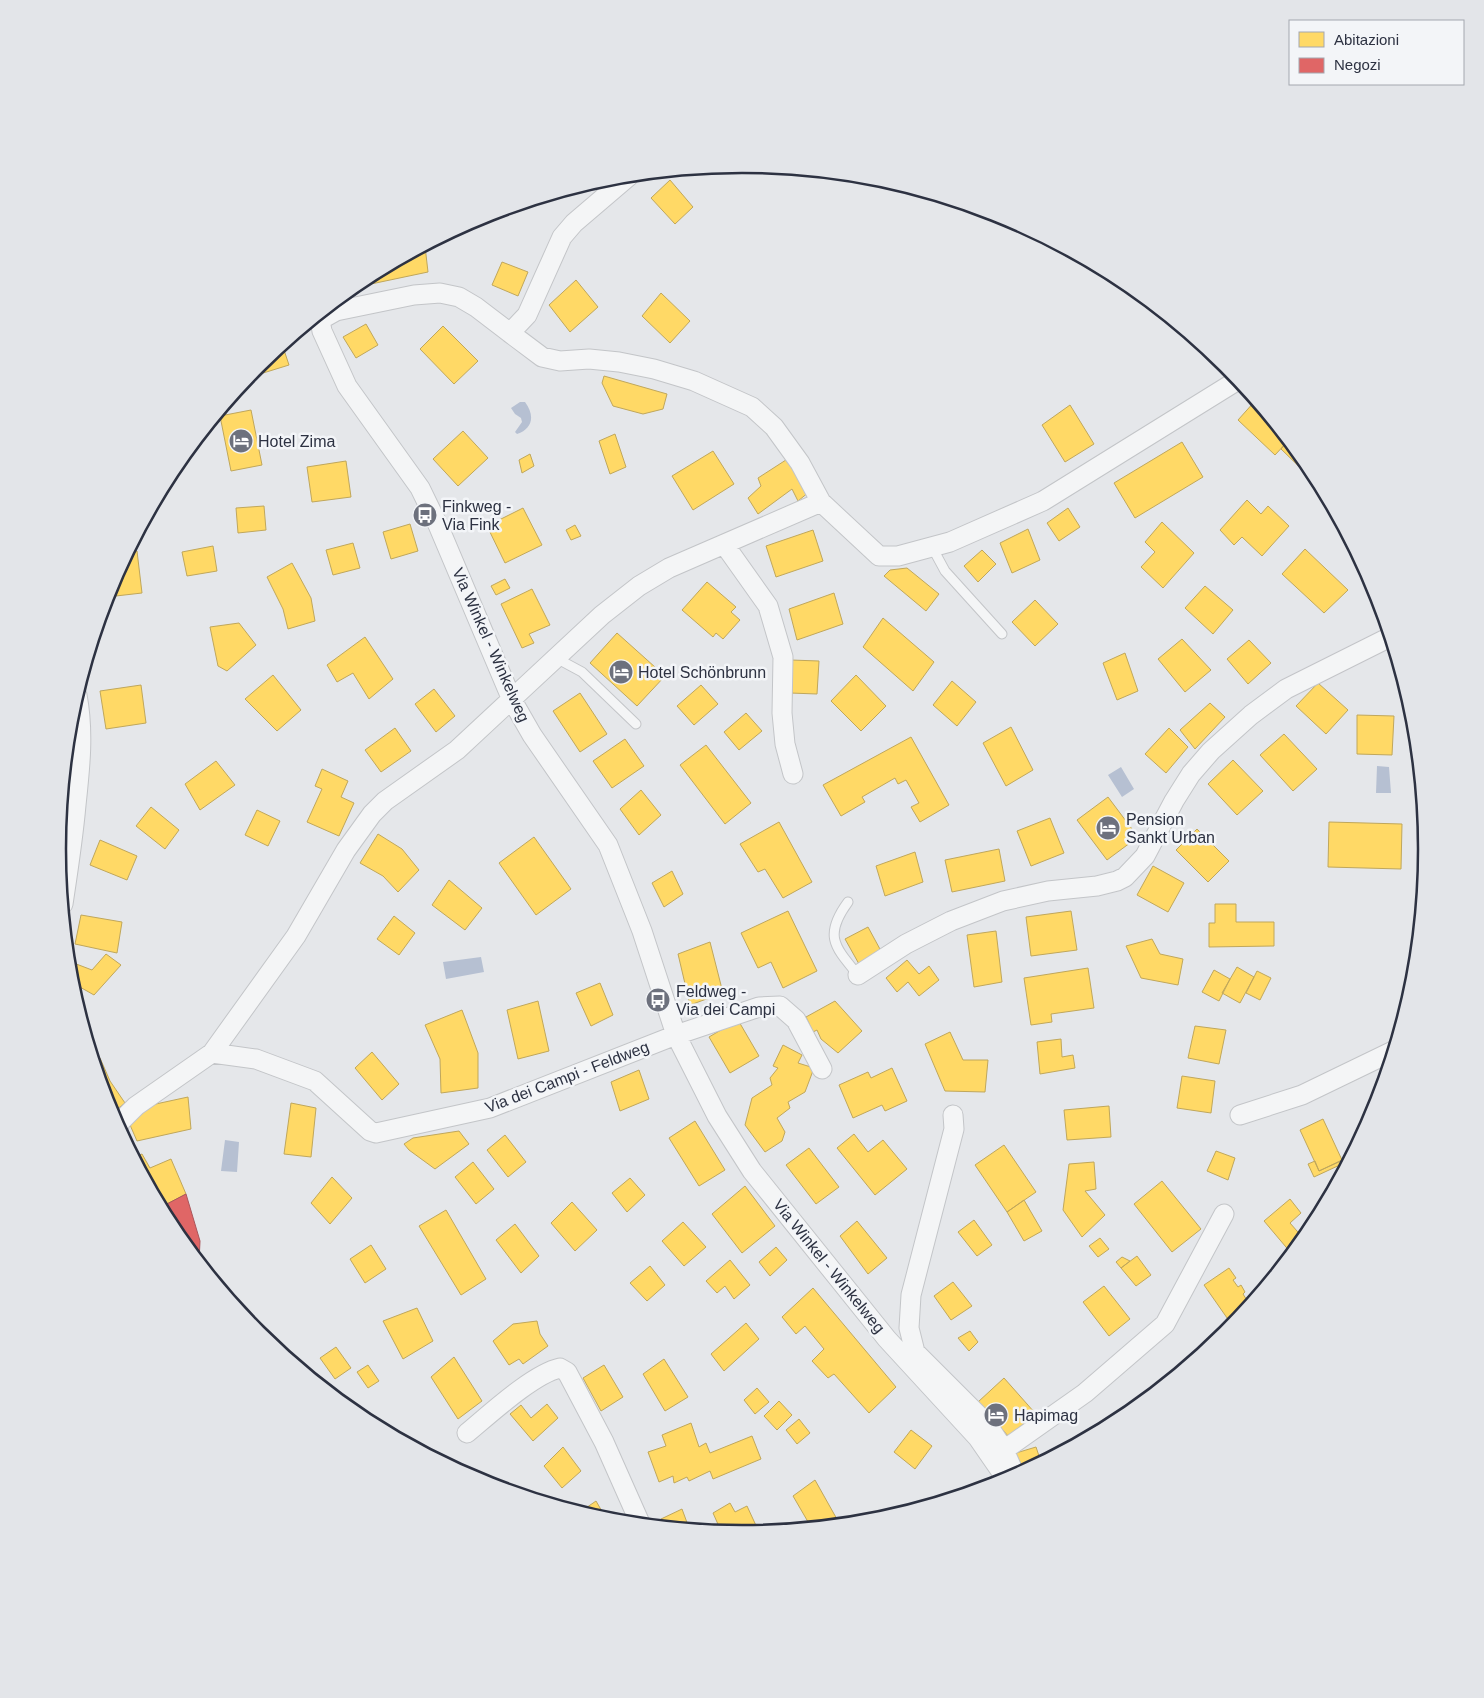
<svg xmlns="http://www.w3.org/2000/svg" width="1484" height="1698" font-family="Helvetica,sans-serif">
<style>
.water{fill:#b6c0d2}
.homes{fill:#ffd966;stroke:#c0a75b}
.shops{fill:#e06666;stroke:#aa565b}
.lines{fill:none;stroke-linecap:round;stroke-linejoin:round}
.service-casing{stroke:#c3c5c8;stroke-width:11}
.minor-casing{stroke:#c3c5c8;stroke-width:21}
.service{stroke:#f4f5f6;stroke-width:9}
.minor{stroke:#f4f5f6;stroke-width:19}
.labels{text-anchor:middle;dominant-baseline:central;stroke-width:5;stroke-linejoin:round;paint-order:stroke}
.poi-label{font-size:16px;fill:#2d3242;stroke:#f3f5f8;text-anchor:start}
.street-label{font-size:16px;fill:#2d3242;stroke:#f3f5f8}
.rim{fill:none;stroke:#2d3242;stroke-width:2.5}
</style>
<rect width="100%" height="100%" fill="#e5e7ea"/>
<path class="water" d="M520,402h5c10,13 8,27 -8,32l-2,-2 7,-10 -1,-4 -6,-4 -4,-6z
M1377,766l12,1 2,26h-15z
M1121,767l13,22 -12,8 -14,-22z
M481,957l3,15 -38,7 -3,-17z
M225,1140l14,2 -2,30 -16,-1z"/>
<path class="homes" d="M670,180l23,27 -18,17 -24,-26z
M425,246l3,26 -76,16 10,-8z
M502,262l26,10 -10,24 -26,-11z
M576,280l22,27 -28,25 -21,-27z
M661,293l29,28 -20,22 -28,-27z
M366,324l12,21 -22,13 -13,-21z
M443,326l35,35 -24,23 -34,-35z
M283,347l6,18 -42,13 11,-13 20,-16z
M604,376l63,18 -4,15 -20,5 -30,-8 -11,-23z
M1255,401l33,40 -13,14 -37,-35z
M1070,405l24,39 -29,18 -23,-37z
M251,410l11,55 -31,6 -11,-55z
M463,431l25,27 -30,28 -25,-27z
M615,434l11,33 -16,7 -11,-33z
M1288,441l23,28 6,11 -2,2 -34,-33z
M1182,442l21,35 -68,41 -21,-35z
M713,451l21,33 -41,26 -21,-34z
M530,454l4,12 -12,7 -3,-13z
M789,458l20,34 -11,9 -6,-12 -34,25 -10,-16 13,-12 -3,-8z
M346,461l5,36 -39,5 -5,-35z
M1247,500l14,14 7,-8 21,20 -27,30 -20,-19 -8,8 -14,-15z
M264,506l2,24 -28,3 -2,-25z
M523,508l19,37 -37,18 -18,-37z
M1068,508l12,19 -21,14 -12,-18z
M1162,522l32,31 -31,35 -22,-21 14,-15 -10,-10z
M410,524l8,27 -27,8 -8,-27z
M575,525l6,11 -10,4 -5,-10z
M1028,529l12,31 -28,13 -12,-30z
M813,530l10,31 -47,16 -10,-31z
M353,543l7,25 -27,7 -7,-25z
M213,546l4,25 -30,5 -5,-24z
M1305,549l43,41 -24,23 -42,-39z
M982,550l14,14 -18,18 -14,-16z
M137,551l5,42 -35,4 3,-10 19,-35z
M292,563l19,35 4,23 -27,8 -5,-20 -16,-32z
M907,568l32,26 -13,17 -42,-35 6,-6z
M505,579l5,9 -14,7 -5,-9z
M707,582l29,25 -5,5 9,8 -17,19 -7,-6 -3,4 -31,-27z
M1205,586l28,24 -20,24 -28,-26z
M532,589l18,36 -21,9 5,9 -12,5 -21,-44z
M834,593l9,31 -46,16 -8,-31z
M1035,600l23,24 -23,22 -23,-24z
M883,618l51,44 -21,29 -50,-44z
M239,623l17,22 -29,26 -9,-5 -8,-39z
M617,633l48,43 -28,30 -47,-43z
M365,637l28,42 -24,20 -16,-26 -16,9 -10,-17z
M1182,639l29,31 -26,22 -27,-33z
M1249,640l22,23 -23,21 -21,-25z
M1125,653l13,38 -21,9 -14,-37z
M791,660l28,1 -2,33 -27,-1z
M273,675l28,35 -24,21 -32,-32z
M856,675l30,31 -25,25 -30,-30z
M952,681l24,21 -19,24 -24,-21z
M1318,683l30,27 -22,24 -30,-28z
M141,685l5,38 -40,6 -6,-38z
M701,685l17,19 -24,21 -17,-19z
M434,689l21,27 -19,16 -21,-28z
M580,693l27,41 -27,18 -27,-41z
M1210,703l15,14 -30,32 -15,-19z
M746,713l16,18 -23,19 -15,-18z
M1357,715l37,1 -2,39 -35,-1z
M1011,727l22,43 -27,16 -23,-43z
M395,728l16,23 -30,21 -16,-22z
M1169,728l19,19 -22,26 -21,-19z
M1284,734l33,35 -24,22 -33,-36z
M911,737l38,68 -29,17 -9,-15 8,-4 -13,-23 -8,4 -3,-6 -33,19 3,5 -24,14 -18,-31z
M625,739l19,27 -32,22 -19,-27z
M706,745l45,58 -26,21 -45,-59z
M1233,760l30,31 -26,24 -29,-31z
M216,761l19,24 -35,25 -15,-26z
M322,769l26,12 -7,16 13,6 -15,33 -32,-14 15,-33 -7,-3z
M641,790l20,25 -22,20 -19,-26z
M1108,797l30,40 -31,23 -30,-40z
M151,807l28,23 -14,19 -29,-23z
M257,810l23,11 -12,25 -23,-11z
M1050,818l14,35 -33,13 -14,-35z
M779,822l33,60 -29,16 -18,-29 -7,3 -18,-28z
M1329,822l73,2 -1,45 -73,-2z
M1197,829l32,32 -21,21 -32,-32z
M378,834l24,15 17,21 -21,22 -15,-16 -23,-13z
M534,837l37,52 -35,26 -37,-52z
M100,840l37,16 -10,24 -37,-15z
M999,849l6,32 -53,11 -7,-32z
M915,852l8,30 -38,14 -9,-30z
M1153,866l31,17 -16,29 -31,-17z
M672,871l11,23 -19,13 -12,-24z
M449,880l33,28 -17,22 -33,-25z
M1215,904h21v18h38v24l-65,1v-24h6z
M788,911l29,60 -34,17 -12,-26 -13,6 -17,-35z
M1071,911l6,39 -46,6 -5,-39z
M81,915l41,7 -5,31 -42,-9z
M394,916l21,17 -16,22 -22,-16z
M868,927l13,24 -22,13 -14,-25z
M996,931l6,51 -28,5 -7,-52z
M1152,939l8,15 23,5 -5,26 -37,-7 -15,-32z
M710,942l13,51 -33,12 -12,-51z
M106,954l15,11 -27,30 -23,-13 -2,-13 2,-7 21,8z
M907,960l12,14 10,-8 10,14 -20,16 -11,-14 -11,10 -11,-14z
M1237,967l17,10 -14,26 -18,-10z
M1088,968l6,40 -43,6 1,8 -21,3 -7,-47z
M1214,970l16,9 -11,22 -17,-9z
M1257,971l14,7 -11,22 -14,-7z
M600,983l13,32 -22,11 -15,-33z
M538,1001l11,50 -31,8 -11,-49z
M835,1001l27,30 -24,22 -17,-14 -4,-9 -4,2 -7,-15z
M462,1010l16,43v35l-37,5 -1,-34 -15,-34z
M738,1020l21,36 -29,17 -21,-36z
M1195,1026l31,4 -7,34 -31,-6z
M950,1032l13,28h25l-3,32 -40,-1 -20,-47z
M1061,1039l1,18 11,-2 2,13 -35,6 -3,-32z
M783,1045l19,10 -4,8 16,5 -9,24 -17,10 2,6 -13,10 8,14 -3,9 -17,11 -20,-27 7,-27 20,-13 -2,-7 8,-10 -5,-2z
M372,1052l27,32 -17,16 -27,-32z
M100,1058l10,23 15,22 -14,11 -17,-53z
M892,1068l15,33 -22,10 -3,-6 -29,13 -14,-33 29,-13 3,6z
M639,1070l10,29 -29,12 -9,-29z
M1182,1076l33,5 -4,32 -34,-5z
M188,1097l3,32 -54,12 -10,-23 15,-11z
M291,1103l25,5 -5,49 -27,-3z
M1109,1106l2,31 -44,3 -3,-30z
M1323,1119l19,41 -23,11 -19,-41z
M695,1121l30,49 -26,16 -30,-48z
M459,1131l10,13 -34,25 -26,-19 -5,-6 9,-6z
M854,1134l14,18 15,-12 24,29 -32,26 -38,-47z
M505,1135l21,27 -18,15 -21,-27z
M1004,1145l32,47 -29,20 -32,-47z
M809,1148l30,39 -23,17 -30,-39z
M1216,1151l19,7 -7,22 -21,-9z
M142,1154l8,14 21,-9 15,35 -25,13 -27,-50z
M1315,1161l4,10 22,-10 1,3 -28,13 -6,-13z
M473,1162l21,27 -18,15 -21,-27z
M1094,1162l2,27 -11,2 20,24 -23,22 -19,-27 6,-46z
M332,1177l20,21 -22,26 -19,-21z
M630,1178l15,17 -18,17 -15,-19z
M1162,1181l39,48 -29,23 -38,-48z
M745,1186l30,40 -33,27 -30,-39z
M1290,1199l11,14 -11,10 14,16 -13,14 -27,-32z
M1024,1200l18,31 -18,10 -17,-29z
M572,1202l25,28 -22,21 -24,-28z
M446,1210l40,69 -25,16 -42,-69z
M974,1220l18,25 -15,11 -19,-24z
M857,1221l30,37 -19,16 -28,-38z
M683,1222l23,25 -22,19 -22,-25z
M515,1224l24,32 -18,17 -25,-33z
M1100,1238l9,11 -11,8 -9,-11z
M371,1245l15,24 -21,14 -15,-24z
M776,1247l11,13 -17,16 -11,-14z
M1137,1256l14,19 -15,11 -15,-18z
M1122,1257l8,4 -9,7 -5,-6z
M730,1260l20,25 -16,14 -9,-13 -8,7 -11,-12z
M650,1266l15,19 -18,16 -17,-18z
M1229,1268l7,10 -3,2 5,7 3,-2 4,7 -2,2 5,8 3,-2 1,1 -20,24 -28,-40z
M953,1282l19,24 -21,14 -17,-24z
M1104,1286l26,33 -21,17 -26,-34z
M813,1288l83,99 -27,26 -35,-39 -6,4 -16,-17 12,-12 -19,-23 -9,8 -14,-17z
M417,1308l16,33 -30,18 -20,-38z
M537,1321l3,13 8,12 -25,18 -4,-5 -10,6 -16,-24 20,-17z
M746,1323l13,16 -35,32 -13,-17z
M970,1331l8,11 -9,9 -11,-13z
M336,1347l15,21 -16,11 -15,-21z
M454,1357l28,44 -24,18 -27,-42z
M664,1359l24,38 -23,14 -22,-37z
M368,1365l11,16 -11,7 -11,-16z
M604,1365l19,32 -22,14 -18,-33z
M1004,1378l31,35 -26,24 -31,-35z
M757,1388l12,14 -14,12 -11,-14z
M1152,1394l-27,22 -4,-6z
M779,1401l13,14 -15,15 -13,-14z
M547,1404l11,14 -25,23 -23,-27 11,-9 10,13z
M799,1419l11,14 -13,11 -11,-14z
M691,1423l8,24 7,-4 4,10 42,-17 9,23 -48,20 -3,-8 -21,10 -2,-4 -13,6 -1,-7 -14,6 -11,-30 18,-6 -4,-11z
M911,1430l21,16 -17,23 -21,-17z
M563,1447l18,24 -19,17 -18,-22z
M1036,1447l5,15 -18,9 -7,-18z
M815,1480l23,41 -5,4 -22,2 -18,-31z
M596,1501l11,19 -27,-8z
M730,1503l5,9 12,-6 12,26 -21,1 -3,-7 -14,5 -8,-18z
M682,1509l7,19 -26,-2 -2,-7z"/>
<path class="shops" d="M186,1194l14,47 -1,21 -26,-33 -5,-8 -3,-16z"/>
<g class="lines">
<defs>
<path id="service" d="M932,547l13,24 57,63
M556,658l26,14 54,52
M1422,804v34l3,26
M848,902c-25,34 -13,45 10,73"/>
<path id="minor" d="M315,318l5,2 2,11 25,55 73,102 18,37 74,175 20,35 76,110 34,86 34,104 41,81 35,55 135,168 91,99 29,42
M320,320l16,-9 78,-16 26,-2 19,4 17,10 34,26 17,-18 35,-78 12,-14 55,-47
M510,333l32,24 18,4 29,-2 30,3 35,7 40,12 58,26 22,20 26,36 21,39 58,54h19l52,-14 93,-41 195,-121
M724,544l44,62 15,51 -1,56 3,31 8,30
M63,904c5,-33 10,-65 13,-99 4,-37 8,-73 1,-110
M858,975l48,-31 45,-23 52,-20 45,-10 49,-5 20,-5 8,-4 20,-21 29,-55 17,-27 20,-23 40,-36 35,-26 104,-52
M212,1053l44,6 59,22 55,50 6,2 114,-25 186,-73 83,-28 21,-1 16,14 26,49
M953,1115l1,14 -43,166 -2,33 6,24 72,72 17,26 11,25
M1240,1115l62,-20 91,-44
M118,1127l3,-6 15,-15 76,-53 84,-117 50,-86 26,-36 13,-13 72,-51 145,-135 37,-29 30,-18 152,-66
M467,1433c23,-19 66,-59 93,-65l7,4 37,70 36,81
M1004,1450l81,-57 80,-69 59,-110"/>
</defs>
<use href="#service" class="service-casing"/>
<use href="#minor" class="minor-casing"/>
<use href="#service" class="service"/>
<use href="#minor" class="minor"/>
</g>
<defs>
<symbol id="hotel-disc" viewBox="-11 -11 22 22"><circle r="9.5" fill="#6d717d" stroke="#f3f5f8"/><path d="M-6-4.5h1.5V1H6V5H4.5V3h-9V5H-6ZM-4 0a1.8 1.8 0 1 1 3.6 0ZM.5 0V-2.5h3Q6-2.5 6 0Z" fill="#fff"/></symbol>
<symbol id="bus-disc" viewBox="-11 -11 22 22"><circle r="9.5" fill="#6d717d" stroke="#f3f5f8"/><path d="M-5-6H5V4H4V6H2V4H-2V6H-4V4H-5ZM-3.5-4V0h7V-4ZM-3.5 1.2v1.5H-2V1.2ZM2 1.2v1.5H3.5V1.2Z" fill="#fff"/></symbol>
</defs>
<g fill-rule="evenodd">
<use href="#hotel-disc" x="227" y="427" width="28" height="28"/>
<use href="#bus-disc" x="411" y="501" width="28" height="28"/>
<use href="#hotel-disc" x="607" y="658" width="28" height="28"/>
<use href="#hotel-disc" x="1094" y="814" width="28" height="28"/>
<use href="#bus-disc" x="644" y="986" width="28" height="28"/>
<use href="#hotel-disc" x="982" y="1401" width="28" height="28"/>
</g>
<g class="labels">
<g class="poi-label">
<text x="258" y="441">Hotel Zima</text>
<text x="442" y="506">Finkweg -<tspan x="442" dy="18">Via Fink</tspan></text>
<text x="638" y="672">Hotel Schönbrunn</text>
<text x="1126" y="819">Pension<tspan x="1126" dy="18">Sankt Urban</tspan></text>
<text x="676" y="991">Feldweg -<tspan x="676" dy="18">Via dei Campi</tspan></text>
<text x="1014" y="1415">Hapimag</text>
</g>
<g class="street-label">
<text transform="translate(491 645) rotate(66)">Via Winkel - Winkelweg</text>
<text transform="translate(567 1077) rotate(-21)">Via dei Campi - Feldweg</text>
<text transform="translate(829 1266) rotate(51)">Via Winkel - Winkelweg</text>
</g>
</g>
<path d="M0 0H1484V1698H0ZM66 849a676 676 0 1 1 1352 0a676 676 0 1 1-1352 0Z" fill="#e3e5e9" fill-rule="evenodd"/>
<path class="rim" d="M66 849a676 676 0 1 1 1352 0a676 676 0 1 1-1352 0Z"/>
<rect x="1289" y="20" width="175" height="65" fill="#f3f5f8" stroke="#a4a7af"/>
<rect x="1299" y="32" width="25" height="15" fill="#ffd966" stroke="#a4a7af"/>
<text x="1334" y="45" font-size="15" fill="#2d3242">Abitazioni</text>
<rect x="1299" y="58" width="25" height="15" fill="#e06666" stroke="#a4a7af"/>
<text x="1334" y="70" font-size="15" fill="#2d3242">Negozi</text>
</svg>
